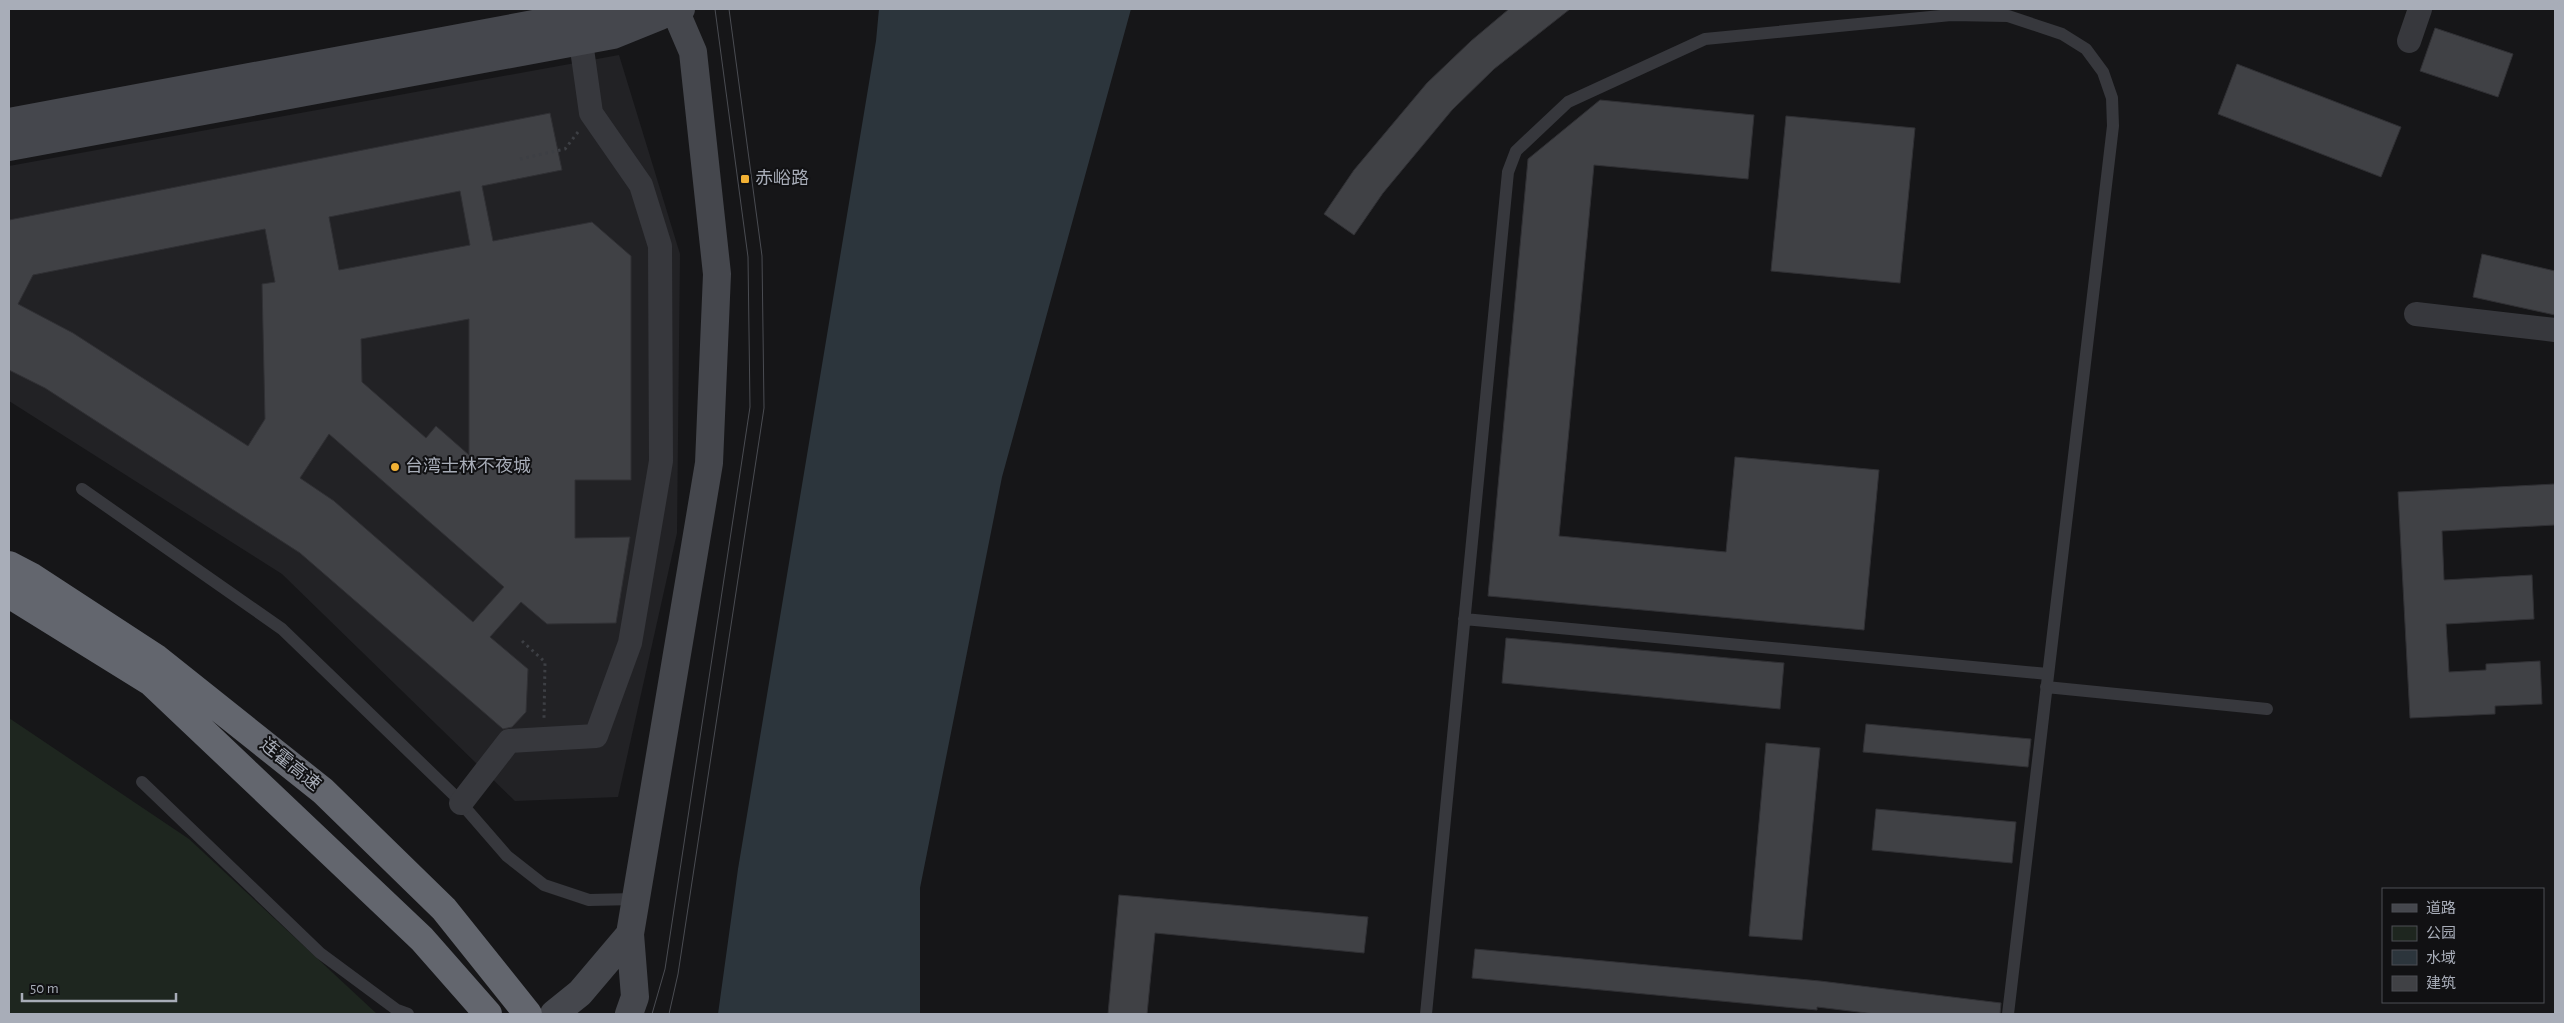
<svg xmlns="http://www.w3.org/2000/svg" width="2564" height="1023" font-family="'Alegreya Sans','Noto Sans SC',sans-serif">
<style>
.built{fill:#222225}
.green{fill:#1e261f}
.water{fill:#2c353c}
.building{fill:#404145;stroke:#303034;fill-rule:evenodd}
.lines{fill:none;stroke-linecap:round;stroke-linejoin:round}
.path{stroke:#3d3f44;stroke-width:3;stroke-dasharray:2.5 4;stroke-linecap:butt}
.lane{stroke:#37383d;stroke-width:12}
.street{stroke:#37383d;stroke-width:24}
.secondary{stroke:#45474d;stroke-width:28}
.highway{stroke:#63666e;stroke-width:28}
.tram{stroke:#4a4c52;stroke-width:1}
.poi-dot{fill:#f2b134;stroke:#111113;stroke-width:2}
.labels{text-anchor:middle;dominant-baseline:central;stroke-width:4;stroke-linejoin:round;paint-order:stroke}
.poi-label{font-size:18px;fill:#a8adb8;stroke:#111113;text-anchor:start}
.street-label{font-size:18px;fill:#a8adb8;stroke:#111113}
</style>
<rect width="100%" height="100%" fill="#161618"/>
<path class="built" d="M619,55l61,199 -3,279 -59,264 -103,4 -233,-227 -273,-173v-235z"/>
<path class="green" d="M9,718l180,121 188,175h-368z"/>
<path class="water" d="M879,9h252l-129,468 -82,411v126h-202l20,-145 138,-828z"/>
<path class="building" d="M1509,9h61l-76,60 -42,41 -69,83 -29,42 -30,-21 30,-44 73,-87 44,-42z
M2435,28l78,26 -15,43 -78,-26z
M2237,64l164,63 -20,50 -163,-63z
M1600,100l154,15 -6,64 -154,-14 -35,371 167,16 9,-95 144,13 -15,160 -376,-34 40,-437z
M550,113l12,57 -80,16 11,55 99,-19 39,34v224h-56v58l55,-1 -14,86 -69,1 -26,-22 -31,35 38,32 -2,43 -14,15 -9,2 -203,-176 -255,-165 -36,-18v-150zM460,191l10,54 -131,25 -10,-53zM265,229l10,53 -13,2 3,135 -17,27 -175,-113 -55,-29 15,-29zM469,319v136l-33,-29 -10,12 -64,-56 -1,-43zM329,434l175,153 -31,35 -139,-121 -34,-23z
M1786,116l129,12 -15,155 -129,-12z
M2482,254l73,17v44l-82,-18z
M2555,484v41l-113,6 2,49 88,-5 2,44 -88,5 3,48 37,-2v-6l54,-3 2,43 -47,2v8l-85,4 -12,-226z
M1506,638l278,25 -4,46 -278,-26z
M1866,724l165,15 -3,28 -165,-15z
M1766,743l54,5 -18,192 -53,-4z
M1876,809l140,13 -4,41 -140,-13z
M1119,895l249,22 -4,36 -209,-20 -8,81h-39z
M1475,949l345,32 181,22 -1,11h-125l-58,-7v3l-345,-32z"/>
<g class="lines">
<path class="path" d="M520,159l45,-10 13,-17
M522,641l23,21 -1,56"/>
<path class="lane" d="M82,489l200,140 172,166 53,61 37,29 45,15 47,-1
M1464,619l584,55
M2046,687l221,22
M142,782l178,171 77,57 11,4
M1426,1014l82,-842 8,-21 52,-49 137,-63 246,-24 57,1 54,18 24,15 17,23 9,26 1,28 -105,888"/>
<path class="street" d="M2409,41l11,-32
M2416,314l139,16
M461,803l48,-62 87,-5 34,-93 31,-182 -1,-215 -19,-61 -50,-72 -10,-71"/>
<path class="secondary" d="M9,122l594,-111 78,-2
M9,147l604,-112 47,-19
M554,1014l26,-21 50,-59
M629,1014l6,-17 -5,-63 79,-471 8,-189 -24,-222 -18,-42"/>
<path class="highway" d="M9,565l23,12 124,81 167,133 121,118 84,105
M9,594l142,88 271,257 66,75"/>
<path class="tram" d="M652,1014l13,-45 85,-562 -2,-150 -33,-248
M669,1014l9,-40 86,-566 -2,-152 -33,-247"/>
</g>
<g class="poi-dot">
<rect x="740" y="174" width="10" height="10" rx="2.5"/>
<circle cx="395" cy="467" r="5"/>
</g>
<g class="labels">
<g class="poi-label">
<text x="755" y="179">赤峪路</text>
<text x="405" y="467">台湾士林不夜城</text>
</g>
<g class="street-label">
<text transform="translate(290 765) rotate(39)">连霍高速</text>
</g>
</g>
<rect width="2564" height="1023" fill="none" stroke="#a8adb8" stroke-width="20"/>
<rect x="2382" y="888" width="162" height="115" fill="#111113" stroke="#4d4f55"/>
<rect x="2392" y="904" width="25" height="8" fill="#45474d" stroke="#4d4f55"/>
<text x="2426" y="913" font-size="15" fill="#a8adb8">道路</text>
<rect x="2392" y="926" width="25" height="15" fill="#1e261f" stroke="#4d4f55"/>
<text x="2426" y="938" font-size="15" fill="#a8adb8">公园</text>
<rect x="2392" y="950" width="25" height="15" fill="#2c353c" stroke="#4d4f55"/>
<text x="2426" y="963" font-size="15" fill="#a8adb8">水域</text>
<rect x="2392" y="976" width="25" height="15" fill="#404145" stroke="#4d4f55"/>
<text x="2426" y="988" font-size="15" fill="#a8adb8">建筑</text>
<path d="M22 993v8h154v-8" fill="none" stroke="#a8adb8" stroke-width="2.5"/>
<text x="30" y="993" font-size="15" fill="#a8adb8" stroke="#111113" stroke-width="4" paint-order="stroke">50 m</text>
</svg>
